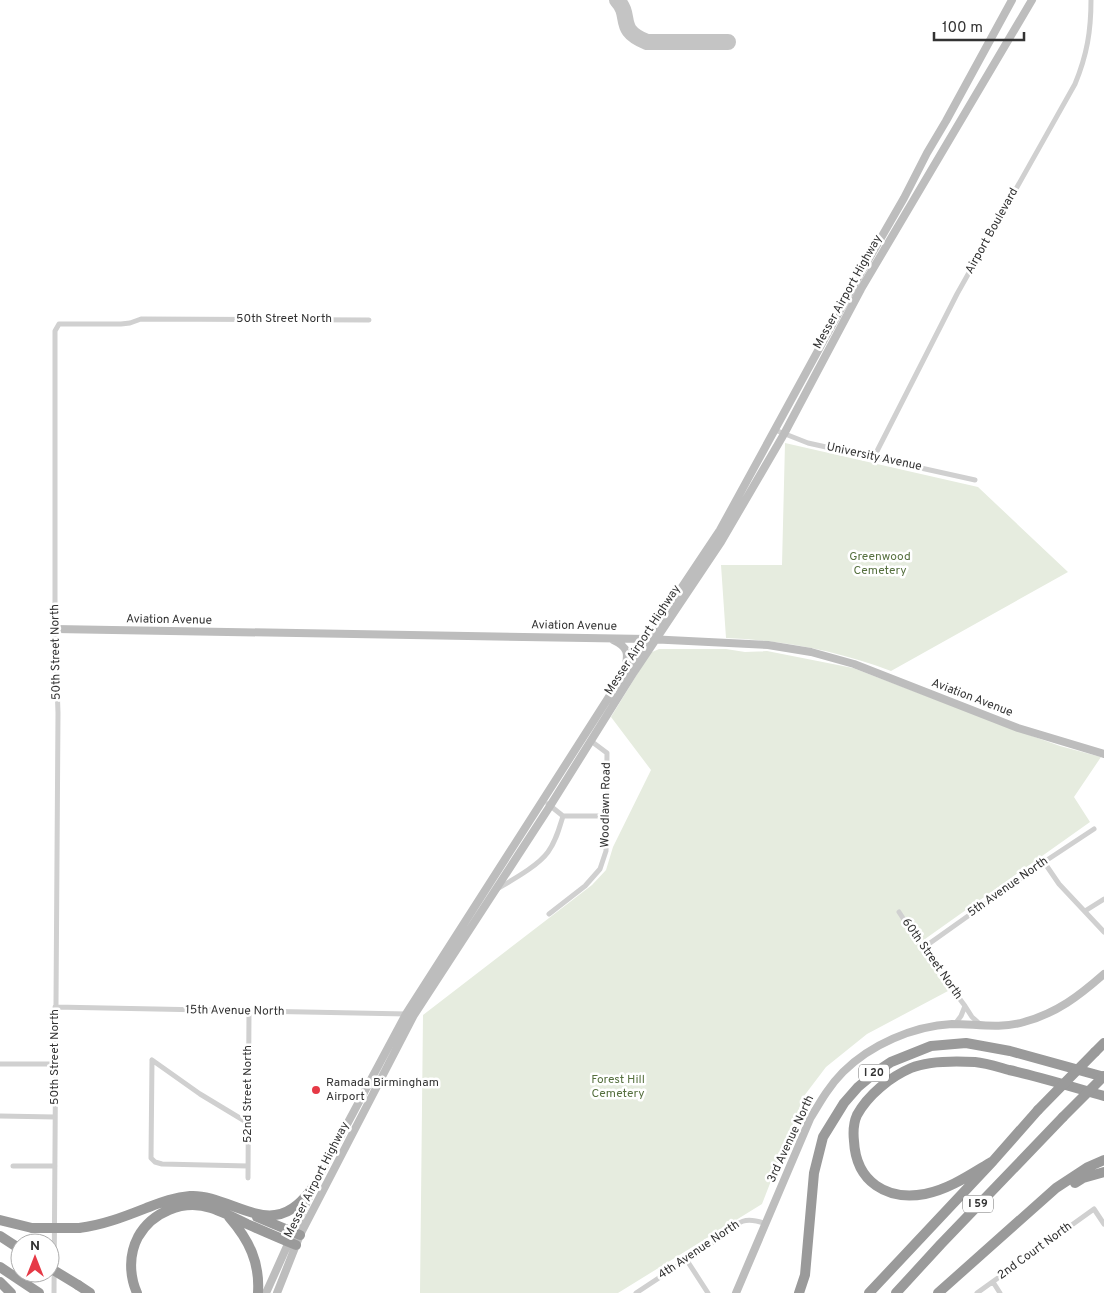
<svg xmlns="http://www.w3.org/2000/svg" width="1104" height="1293" font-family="Overpass,sans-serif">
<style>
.green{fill:#e6ecdf}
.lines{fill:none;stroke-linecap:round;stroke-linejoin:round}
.taxiway{stroke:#c4c4c4;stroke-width:16}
.street{stroke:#d0d0d0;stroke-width:5}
.secondary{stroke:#bdbdbd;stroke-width:8}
.highway{stroke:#9a9a9a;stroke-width:10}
.highway-bridge{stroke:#9a9a9a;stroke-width:10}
.poi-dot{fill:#e63946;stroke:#fff;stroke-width:2}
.labels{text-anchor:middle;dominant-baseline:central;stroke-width:5;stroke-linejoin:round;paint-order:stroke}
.shield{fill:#fff;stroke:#707070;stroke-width:1}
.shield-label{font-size:11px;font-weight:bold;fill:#333}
.street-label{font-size:12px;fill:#333;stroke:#fff}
.park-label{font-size:12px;fill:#56703f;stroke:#fff}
.poi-label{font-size:12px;fill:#333;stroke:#fff;text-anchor:start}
</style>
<rect width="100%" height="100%" fill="#fff"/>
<path class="green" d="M785,443l193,44 90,85 -177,99c-53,-20 -108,-31 -165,-33l-5,-73h61z
M659,649h67l19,3 22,-1 86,17 165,63 42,15 41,11 -27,40 16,25 -172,122 30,47 -81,43 -41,33 -22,29 -42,108 -144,89h-198l3,-278 169,-130 14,-15 7,-23 38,-77 -40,-53 39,-64z"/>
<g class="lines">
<path class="taxiway" d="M617,0c16,17 -2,29 30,42h81"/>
<path class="street" d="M775,430l33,13 167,37
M874,457l83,-163 118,-210c12,-29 16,-53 16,-84
M548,804l15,12h43
M1044,862l15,22 45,48
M497,889c15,-9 41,-23 51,-37 8,-11 11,-23 15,-36
M1085,911l19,-12
M899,912l28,43 38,51 -4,10 -6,8
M549,914l36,-28 15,-17 6,-18 1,-98 -16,-12
M923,948l121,-86 50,-33
M965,1006l7,11 9,8
M55,1007l352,7
M152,1060l-1,98 4,4 7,2 86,2
M152,1060l48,34 48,29
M0,1064h55
M0,1116l55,1
M13,1166h42
M248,1178l1,-167
M686,1259l22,34
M993,1282l7,11
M54,1293l4,-580 -3,-84v-298l4,-7h62l9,-1 11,-4 228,1
M636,1293l88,-58c15,-14 21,-19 42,-11
M977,1293l117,-84 10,15"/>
<path class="secondary" d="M55,629l593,10 120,6 43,7 43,12 164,64 86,26
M613,640c17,8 15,14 12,31
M266,1293l48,-107 92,-172 208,-325 106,-159 135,-247 49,-85 23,-45 19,-32 66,-121
M277,1293l23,-58 114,-220 136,-209 84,-134 87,-130 63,-108 77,-145 171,-289
M736,1293l74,-174c10,-17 19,-33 33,-47 27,-27 70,-46 109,-48 24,0 48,5 72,-2 33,-9 55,-26 80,-48"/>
<path class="highway" d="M1095,1052l9,-9
M993,1161c-22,13 -43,28 -68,33 -38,7 -69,-12 -71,-53 -1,-9 -1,-17 3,-26 11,-20 33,-38 54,-47 17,-7 46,-7 64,-6 11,1 23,5 34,8 32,7 63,17 95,26
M1075,1183l8,-5 21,-6
M229,1217c20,23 31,45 29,76
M257,1217l43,18
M0,1220l32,8
M79,1228c25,-3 47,-12 70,-21 13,-5 26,-10 41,-11 27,-2 61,23 85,19 18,-2 29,-16 39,-29
M0,1236l20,13
M0,1267l39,26
M0,1282l11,11
M78,1285l12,8
M137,1293c-8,-18 -8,-39 1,-56 14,-25 45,-38 73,-29 12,4 24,10 36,16 16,7 32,14 49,21
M799,1293l6,-18 9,-102 9,-36 21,-34 14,-16 18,-15 15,-10 40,-16 35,-3 44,8 94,26
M869,1293l124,-132 45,-51
M896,1293l45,-49 122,-127
M938,1293l118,-105 32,-21 16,-7"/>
<path class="highway-bridge" d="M1038,1110l57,-58
M1063,1117l41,-41
M32,1228h47
M50,1268l28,17"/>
</g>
<circle class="poi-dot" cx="316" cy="1090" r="5"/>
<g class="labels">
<g class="shield">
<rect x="859" y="1064.5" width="30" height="17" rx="4"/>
<rect x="963" y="1195.5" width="30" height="17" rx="4"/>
</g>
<g class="shield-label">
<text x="874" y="1073">I 20</text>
<text x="978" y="1204">I 59</text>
</g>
<g class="street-label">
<text transform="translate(992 231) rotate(-61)">Airport Boulevard</text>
<text transform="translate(848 292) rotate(-61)">Messer Airport Highway</text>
<text x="284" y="319">50th Street North</text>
<text transform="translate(874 457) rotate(12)">University Avenue</text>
<text transform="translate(169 620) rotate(1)">Aviation Avenue</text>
<text transform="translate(574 626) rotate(1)">Aviation Avenue</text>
<text transform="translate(643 640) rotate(-57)">Messer Airport Highway</text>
<text transform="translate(56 652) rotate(-91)">50th Street North</text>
<text transform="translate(972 698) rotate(21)">Aviation Avenue</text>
<text transform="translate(606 805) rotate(-89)">Woodlawn Road</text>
<text transform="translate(1008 887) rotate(-35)">5th Avenue North</text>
<text transform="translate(932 959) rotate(55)">60th Street North</text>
<text transform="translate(235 1011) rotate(1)">15th Avenue North</text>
<text transform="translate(55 1057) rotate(-90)">50th Street North</text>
<text transform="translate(248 1094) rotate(-90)">52nd Street North</text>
<text transform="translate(791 1139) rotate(-65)">3rd Avenue North</text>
<text transform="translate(317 1180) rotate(-63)">Messer Airport Highway</text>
<text transform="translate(699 1250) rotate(-34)">4th Avenue North</text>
<text transform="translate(1035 1251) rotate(-36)">2nd Court North</text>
</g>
<g class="park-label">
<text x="880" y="557">Greenwood<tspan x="880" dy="14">Cemetery</tspan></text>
<text x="618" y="1080">Forest Hill<tspan x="618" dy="14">Cemetery</tspan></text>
</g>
<g class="poi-label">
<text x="326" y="1083">Ramada Birmingham<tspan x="326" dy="14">Airport</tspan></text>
</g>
</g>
<g transform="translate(35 1258)"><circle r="24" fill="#ffffff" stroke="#adadad"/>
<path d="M0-4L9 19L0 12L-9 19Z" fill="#e63946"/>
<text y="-8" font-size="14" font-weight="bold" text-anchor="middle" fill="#333333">N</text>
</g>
<path d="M934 32v8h90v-8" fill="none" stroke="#333333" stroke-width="2.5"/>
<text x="942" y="32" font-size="15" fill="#333333" stroke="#ffffff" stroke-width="4" paint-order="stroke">100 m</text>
</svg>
